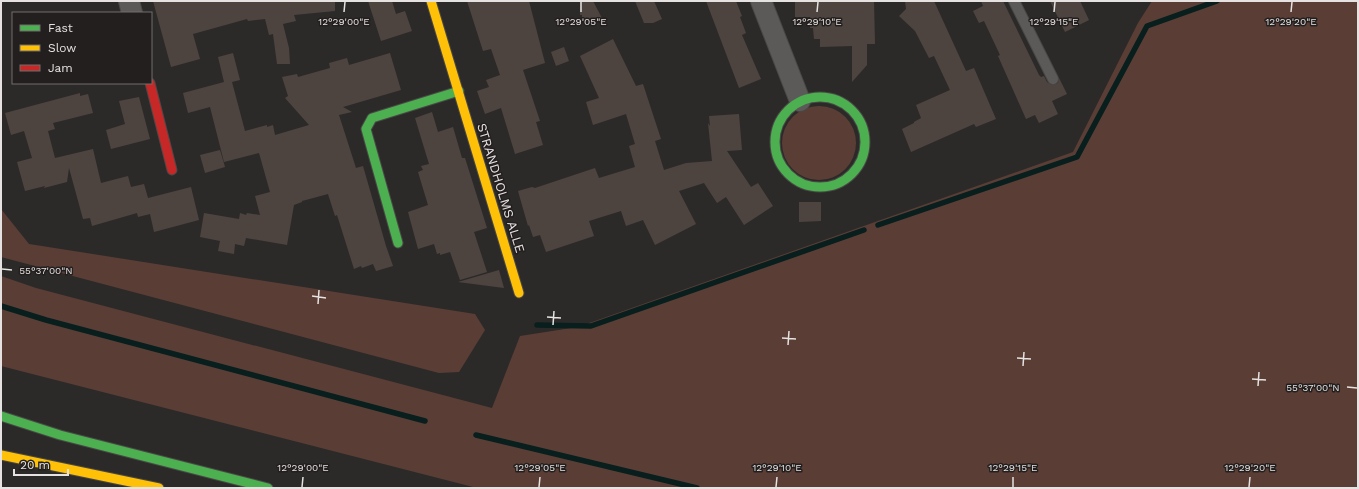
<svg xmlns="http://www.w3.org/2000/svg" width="1359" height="489" font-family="'Work Sans',sans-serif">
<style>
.green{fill:#5a3e36}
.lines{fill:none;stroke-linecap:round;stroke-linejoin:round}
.stream{stroke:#091f1d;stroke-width:5.5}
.building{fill:#4d4440}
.lane-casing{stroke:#4a4847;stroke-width:12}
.street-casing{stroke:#4a4847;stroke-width:22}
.fast-casing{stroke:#4a4847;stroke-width:11}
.slow-casing{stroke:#4a4847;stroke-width:11}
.jam-casing{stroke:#4a4847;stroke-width:11}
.lane{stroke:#5c5a59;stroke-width:10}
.street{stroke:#5c5a59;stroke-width:20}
.fast{stroke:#4caf50;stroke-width:9}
.slow{stroke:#ffc107;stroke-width:9}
.jam{stroke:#c62828;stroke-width:9}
.ticks{fill:none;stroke:#e5e2e1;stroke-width:1.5}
.labels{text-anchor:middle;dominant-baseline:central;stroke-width:3;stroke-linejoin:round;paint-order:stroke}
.street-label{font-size:13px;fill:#e5e2e1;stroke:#231f1e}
.ticks-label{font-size:10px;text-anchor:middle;fill:#e5e2e1;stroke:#231f1e;stroke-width:3;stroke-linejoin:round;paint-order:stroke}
</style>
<rect width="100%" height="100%" fill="#2c2a29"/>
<path class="green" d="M1152,1h206v487h-881l-476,-122v-90l35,12 456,120 28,-72 58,-9 495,-175 65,-129z
M782 143a37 37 0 1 1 74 0a37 37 0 1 1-74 0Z
M1,209l28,35 446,70 10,16 -26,42 -20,1 -438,-116z"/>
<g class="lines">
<path class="stream" d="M878,225l199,-68 70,-131 70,-25
M1,306l45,14 379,101
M537,325l54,1 273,-96
M476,435l221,53"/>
</g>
<path class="building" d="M153,1h182v10l-41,4 2,6 -13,3 6,24 1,16h-13l-4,-30 -4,1 -4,-16 -17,2 -1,-2 -54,15 7,25 -29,8z
M368,1h24l4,13 9,-3 7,20 -31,10z
M467,1h62l16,62 -22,7 17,51 -4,1 7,23 -28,9 -14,-46 -16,6 -8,-23 12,-4 -3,-7 14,-5 -9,-26 -8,2z
M580,1h13l11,21h-22v-7h-2z
M635,1h19l8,18 -9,4h-9z
M706,1h30l6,15 -2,1 6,16 -4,2 19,44 -22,9z
M795,1h79l1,43h-8v21l-15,17v-36l-32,1v-8h-6l-1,-11h-3v-11h-15z
M905,1h29l32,70 8,-3 22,51 -20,8 -2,-3 -63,28 -9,-23 12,-6v-1l7,-4 -5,-13 34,-15 -16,-34 -5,2 -14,-27 -16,-15 7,-7z
M981,1h22l36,74 2,2 3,-1 3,6 5,3 6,-2 1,-5 8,16 -15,7 6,13 -19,9 -4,-8 -9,4 -28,-63 2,-1 -16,-34 -5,2 -6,-12 10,-5z
M1050,1h30l9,19 -24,12z
M613,39l23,47 7,-2 18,55 -6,2 9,29 22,-7 26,-2 -4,-38 2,3 -1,-10 30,-2 3,36 -15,1 24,36 7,-4 15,23 -29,19 -18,-28 -9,6 -13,-20 -25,8 17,33 -41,21 -12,-25 -17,6 -5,-15 -32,10 5,15 -48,16 -6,-17 -7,2 -4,-12 -1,1 -10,-35 14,-4 3,1 60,-20 4,10 36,-11 -6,-21 6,-2 -9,-30 -33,11 -7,-23 13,-4 -19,-42z
M564,47l5,14 -13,5 -5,-14z
M233,53l7,27 -8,2 13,49 22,-6v2l6,-2 2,10 34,-10 -24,-27 3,-2 -6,-19 15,-3 1,3 32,-9 -1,-5 18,-5 2,7 41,-12 11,37 -58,17 9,5 -13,3 17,53 7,-2 23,80 7,20 -17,5 -3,-7 -11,4 -1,-2 -7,3 -17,-54 -2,1 -7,-22 -26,7v1l-8,3 -7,40 -41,-7 -2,8 -9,-2 -1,10 -16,-3 2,-10 -20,-4 4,-24 35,6 1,-6 6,2 1,-2 13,2 -5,-19 15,-4 -11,-39 -35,9 -14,-55 -22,6 -5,-20 41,-11 -6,-25z
M80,93v3l8,-2 5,19 -40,10 2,6 -7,2 7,27 38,-9 8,34 27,-7 3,11 13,-3 4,14 43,-11 8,33 -45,12 -4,-18 -12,3 -1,-4 -45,13 -2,-8 -7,1 -14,-51 -2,14 -23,6 1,-2 -20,5 -8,-29 15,-4 -8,-27 -13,4 -6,-22z
M139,97l11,42 -39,10 -5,-19 19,-6 -6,-23z
M432,112l6,20 15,-5 9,31h3l22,70 -13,4 13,40 -27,8 -10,-28 -10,3v-2l-3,1 -3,-10 -16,5 -10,-37 20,-7 -10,-33 5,-2 -2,-4 8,-2 -14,-46z
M220,150l5,17 -20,6 -5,-18z
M799,202h22v19l-22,1z
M499,270l5,18 -46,-6z"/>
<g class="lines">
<defs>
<path id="lane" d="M1014,1l39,78"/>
<path id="street" d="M129,1l3,12
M761,1l39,100"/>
<path id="fast" d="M775 142a45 45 0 1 1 90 0a45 45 0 1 1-90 0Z
M398,243l-32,-114 6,-11 87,-27
M1,416l59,19 208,53"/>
<path id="slow" d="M431,1l88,292
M1,455l158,33"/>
<path id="jam" d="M150,83l22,87"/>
</defs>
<use href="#lane" class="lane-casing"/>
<use href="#street" class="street-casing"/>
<use href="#fast" class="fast-casing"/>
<use href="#slow" class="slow-casing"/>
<use href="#jam" class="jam-casing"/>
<use href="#lane" class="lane"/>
<use href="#street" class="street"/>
<use href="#fast" class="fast"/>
<use href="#slow" class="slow"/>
<use href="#jam" class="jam"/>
</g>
<path class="ticks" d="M344,12l1,-10M581,12v-10M817,12l1,-10M1054,12l1,-10M1291,12l1,-10M2,269l10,1M312,296l14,2M318,304l1,-14M547,317l14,1M553,325l1,-14M782,338l14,1M788,345l1,-14M1017,358l14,1M1023,366l1,-14M1252,379l14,1M1258,386l1,-14M1347,387l10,1M302,487l1,-10M539,487l1,-10M776,487l1,-10M1013,487v-10M1249,487l1,-10"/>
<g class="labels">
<g class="street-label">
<text transform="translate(501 188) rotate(73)">STRANDHOLMS ALLE</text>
</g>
</g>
<g class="ticks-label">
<text x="344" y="25">12°29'00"E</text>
<text x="581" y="25">12°29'05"E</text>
<text x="817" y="25">12°29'10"E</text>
<text x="1054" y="25">12°29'15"E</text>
<text x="1291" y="25">12°29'20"E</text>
<text x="46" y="274">55°37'00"N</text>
<text x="1313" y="391">55°37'00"N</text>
<text x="303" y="471">12°29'00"E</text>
<text x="540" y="471">12°29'05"E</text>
<text x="777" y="471">12°29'10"E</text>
<text x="1013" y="471">12°29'15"E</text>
<text x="1250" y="471">12°29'20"E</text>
</g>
<rect width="1359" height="489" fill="none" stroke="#e5e2e1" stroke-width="4"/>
<rect x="12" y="12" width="140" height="72" fill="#231f1e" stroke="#716d6c"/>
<rect x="20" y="25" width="20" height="6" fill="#4caf50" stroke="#716d6c"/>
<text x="48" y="32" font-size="12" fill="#e5e2e1">Fast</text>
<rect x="20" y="45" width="20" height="6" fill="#ffc107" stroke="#716d6c"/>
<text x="48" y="52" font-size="12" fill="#e5e2e1">Slow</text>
<rect x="20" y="65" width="20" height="6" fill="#c62828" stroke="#716d6c"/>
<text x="48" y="72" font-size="12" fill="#e5e2e1">Jam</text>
<path d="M14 469v6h54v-6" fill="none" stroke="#e5e2e1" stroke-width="2"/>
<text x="20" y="469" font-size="12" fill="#e5e2e1" stroke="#231f1e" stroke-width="3" paint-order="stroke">20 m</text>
</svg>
